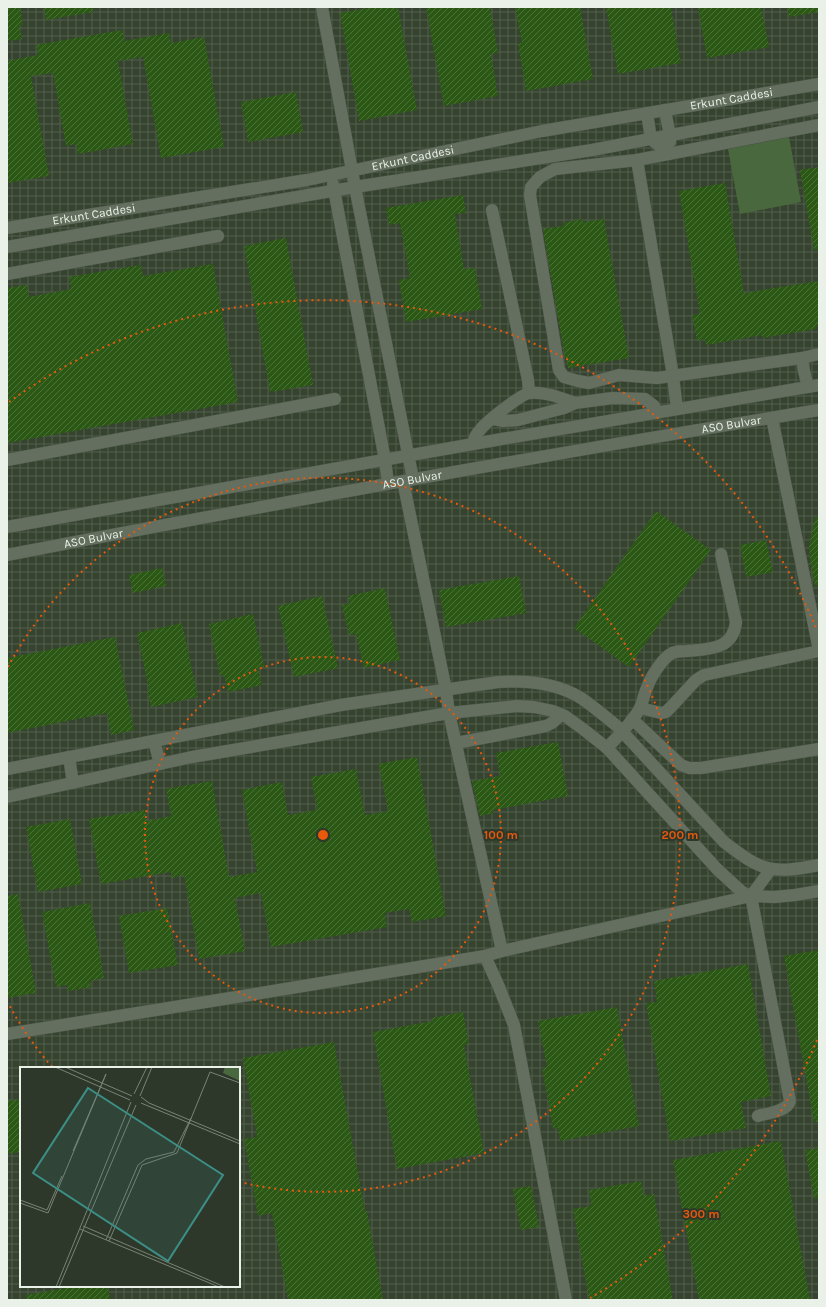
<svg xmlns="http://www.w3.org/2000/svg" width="826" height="1307" font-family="Karla,sans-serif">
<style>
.industrial{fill:url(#industrial-grid);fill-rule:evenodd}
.green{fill:#4a683e}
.building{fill:url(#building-hatch)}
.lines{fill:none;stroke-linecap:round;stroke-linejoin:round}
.minor-casing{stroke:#4d564a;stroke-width:13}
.minor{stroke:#646f5f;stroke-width:12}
.ring{fill:none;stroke:#e8590c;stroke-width:2;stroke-dasharray:2 4}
.labels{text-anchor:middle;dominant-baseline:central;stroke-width:4;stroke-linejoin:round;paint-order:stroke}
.street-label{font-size:12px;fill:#eaf1e8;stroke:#2e382a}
.inset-road{fill:none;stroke:#798276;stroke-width:1}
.view{fill:#3b8f86;fill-opacity:0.15;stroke:#3b8f86;stroke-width:2}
.inset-edge{fill:none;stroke:#eaf1e8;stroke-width:2}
.centre{fill:#e8590c;stroke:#2e382a;stroke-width:2}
.ring-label{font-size:12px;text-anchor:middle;font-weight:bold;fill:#e8590c;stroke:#2e382a;stroke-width:4;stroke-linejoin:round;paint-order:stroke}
</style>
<defs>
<pattern id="industrial-grid" width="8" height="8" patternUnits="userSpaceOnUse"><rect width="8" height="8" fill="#35432f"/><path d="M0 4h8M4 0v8" fill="none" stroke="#525f4d"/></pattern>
<pattern id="building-hatch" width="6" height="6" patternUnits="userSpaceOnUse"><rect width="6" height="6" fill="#2c5816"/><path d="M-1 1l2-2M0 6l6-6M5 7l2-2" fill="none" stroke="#4b7038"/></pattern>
</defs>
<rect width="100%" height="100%" fill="#2e382a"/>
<path class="industrial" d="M7,7h812v1293h-812zM21,1068h218v218h-218z"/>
<path class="green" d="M789,137l12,65 -61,12 -12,-65z"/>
<path class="building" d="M7,7h13l3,18 -4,1 3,13 -15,2z
M44,7h49v5l-47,8z
M375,7h23l19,103 -58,11 -19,-108z
M426,7h64l8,46 -7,1 7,42 -54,10z
M515,7h65l13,72 -67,12 -8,-48h4z
M606,7h65l10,56 -63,11z
M698,7h63l8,40 -62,11z
M787,7h31v5l-29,5z
M122,30l3,11 44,-8 2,10 33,-6 20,110 -63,11 -18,-101 -25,4 15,83 -55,10 -2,-10 -10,2 -13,-73 -22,3 18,100 -42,7v-122l31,-6 -2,-10z
M296,92l7,40 -55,10 -7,-40z
M819,167v83h-5l-14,-80z
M725,183l19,110 75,-12v45h-3v3l-54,9v-3l-56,10 -1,-6 -8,2 -5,-26 8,-1 -21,-123z
M463,195l3,18 -11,1 9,55 11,-1 7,41 -76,13 -7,-42 11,-2 -10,-55 -11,2 -3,-17z
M582,219l1,3 21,-3 25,139 -61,10 -2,-10h-1l-22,-129 20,-3v-3z
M286,238l27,147 -43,7 -26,-146z
M213,264l25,138 -231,41v-155l20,-3 2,12 42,-8 -2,-12 72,-12 2,11z
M656,511l55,39 -82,117 -55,-39z
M815,517h4v68l-4,1 -5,-25 -1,-15z
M766,540l7,32 -27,5 -6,-32z
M162,568l4,18 -33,7 -4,-18z
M519,576l7,37 -80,14 -7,-37z
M385,588l15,72 -36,8 -8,-34 -7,1 -7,-30 8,-2 -2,-7z
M322,596l16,72 -44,9 -16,-71z
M253,614l11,53 -6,1 4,17 -34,7 -4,-17 -4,1 -11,-52z
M182,623l16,74 -47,10 -4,-17h2l-12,-57z
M115,637l19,93 -23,5 -4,-22 -100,20v-75z
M558,742l10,54 -75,14 1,3 -14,3 -8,-35 28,-5 -4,-23z
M417,757l29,159 -34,6 -3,-13 -24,4 2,14 -116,20 -10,-54 -26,5 10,53 -46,8 -15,-84 -12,3 -1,-6 -70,12 -12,-65 56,-9 2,11 24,-5 -5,-27 46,-8 17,96 28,-5 -15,-82 40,-8 6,33 29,-5 -6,-33 45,-8 9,46 23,-4 -9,-47z
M70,819l12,65 -44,8 -12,-65z
M18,894l18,99 -29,5v-102z
M90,903l14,75 -14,3 1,6 -23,4 -1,-6 -11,2 -14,-75z
M167,908l11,57 -49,8 -10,-57z
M819,950v172h-5l-30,-166z
M748,964l23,132 -30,6 5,26 -76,13 -24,-138 11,-1 -3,-21z
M617,1007l22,119 -79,15 -2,-13 -5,1 -11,-61 5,-1 -9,-46z
M463,1012l6,32 -5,1 20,108 -87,16 -24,-137 60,-11 -1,-3z
M334,1042l31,169h2l16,89h-95l-16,-87 -14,3 -14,-77 13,-2 -14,-79z
M21,1099v53l-14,2v-53z
M781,1141l29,159h-111l-26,-140z
M819,1148v50l-5,1 -9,-49z
M641,1181l3,15 10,-2 19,106h-84l-16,-91 18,-3 -2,-16z
M531,1186l8,41 -18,3 -8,-41z
M77,1286h31l2,14h-84v-5z"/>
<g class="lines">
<defs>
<g id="minor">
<path d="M322,7l33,180 58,292"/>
<path d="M665,110l5,26v6"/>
<path d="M647,113l4,26 18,15"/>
<path d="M637,160l36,216 4,33"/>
<path d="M333,184l52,276 3,23"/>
<path d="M492,210l36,170 1,13"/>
<path id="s1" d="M7,228l300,-48 235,-49 277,-47"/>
<path d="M7,247l348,-60 237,-37 227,-43"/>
<path d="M7,274l211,-38"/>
<path d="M802,358l-145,20 -38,-3 -30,8 -11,-2 -14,-4 -5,-7 -29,-175 1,-8 9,-10 15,-8 82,-9 182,-35"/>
<path d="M808,387l-4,-16 -2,-13 17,-4"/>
<path d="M772,418l47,232"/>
<path d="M493,419l10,2 15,-1 46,-12 11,-5 38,-5 32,1 9,7 3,6"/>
<path d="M473,444c1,-6 3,-10 7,-14 6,-8 40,-35 49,-37 15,-2 32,5 46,10"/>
<path d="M7,460l328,-61"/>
<path d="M403,481l43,209 3,23 53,238"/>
<path d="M7,527l466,-83 346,-59"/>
<path id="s2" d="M7,555c270,-52 540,-101 812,-145"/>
<path d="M640,708l21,5 5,-1 5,-5 25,-27 8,-5 115,-24"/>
<path d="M632,719l49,46 8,3h12l118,-19"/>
<path d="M154,741l6,23"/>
<path d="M456,743l90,-17 6,-3 9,-8"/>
<path d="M607,748c11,-12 25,-25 33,-40 3,-6 4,-14 7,-20 3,-10 14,-27 22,-33 5,-4 11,-4 18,-4 22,-2 46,-1 49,-29l-15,-68"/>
<path d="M69,757l4,26"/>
<path d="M7,769l334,-64 157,-23c27,-2 59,1 83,16 13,9 25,19 37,29l106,115c39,30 47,32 95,23"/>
<path d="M7,797l185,-40 257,-44 68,-7 17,1 19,4 12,5 18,13 24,19 110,121 25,23 9,4 23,1 21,-2 24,-4"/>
<path d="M751,896l39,205c-3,11 -23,12 -32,15"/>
<path d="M485,956l14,31 15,38 52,275"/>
<path d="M7,1034l242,-39 236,-39 17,-5 249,-55 20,-27"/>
</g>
</defs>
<use href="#minor" class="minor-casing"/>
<use href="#minor" class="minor"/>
</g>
<g class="ring">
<circle cx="323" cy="835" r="178"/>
<path d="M52 1067A357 357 0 0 1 8 1003M8 667A357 357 0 1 1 240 1182"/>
<path d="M817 1040A535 535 0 0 1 590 1298M9 402A535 535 0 0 1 817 630"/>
</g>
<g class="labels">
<g class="street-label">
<text stroke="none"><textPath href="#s1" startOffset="736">Erkunt Caddesi</textPath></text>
<text stroke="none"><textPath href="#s1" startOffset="412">Erkunt Caddesi</textPath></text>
<text stroke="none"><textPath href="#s1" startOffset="88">Erkunt Caddesi</textPath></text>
<text stroke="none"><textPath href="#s2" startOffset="736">ASO Bulvar</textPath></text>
<text stroke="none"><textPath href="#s2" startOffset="412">ASO Bulvar</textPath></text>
<text stroke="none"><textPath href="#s2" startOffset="88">ASO Bulvar</textPath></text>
</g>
</g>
<g transform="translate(20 1067)">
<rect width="220" height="220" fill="#2e382a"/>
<path d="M205,0h15v14l-17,-8z" fill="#4a683e"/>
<path class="inset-road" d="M35,0l75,33M45,0l67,29M114,27l13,-27M120,29l12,-29M121,30l8,6 91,38M121,36l99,41M53,84l33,-77M0,133l27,10 15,-34M0,136l28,10 58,-139M63,159l142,61M60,162l139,58M86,173l32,-75 8,-6 28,-7 17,-34M89,174l33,-76 35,-12 33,-81 30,11M36,220l75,-185M39,220l77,-182"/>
<path class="view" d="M68,21l135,87 -55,86 -135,-88z"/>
<rect width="220" height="220" class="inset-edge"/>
</g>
<circle cx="323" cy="835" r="6" class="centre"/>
<g class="ring-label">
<text x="501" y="839">100 m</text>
<text x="680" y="839">200 m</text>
<text x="701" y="1218">300 m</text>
</g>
<rect width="826" height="1307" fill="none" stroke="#eaf1e8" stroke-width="16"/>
</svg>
